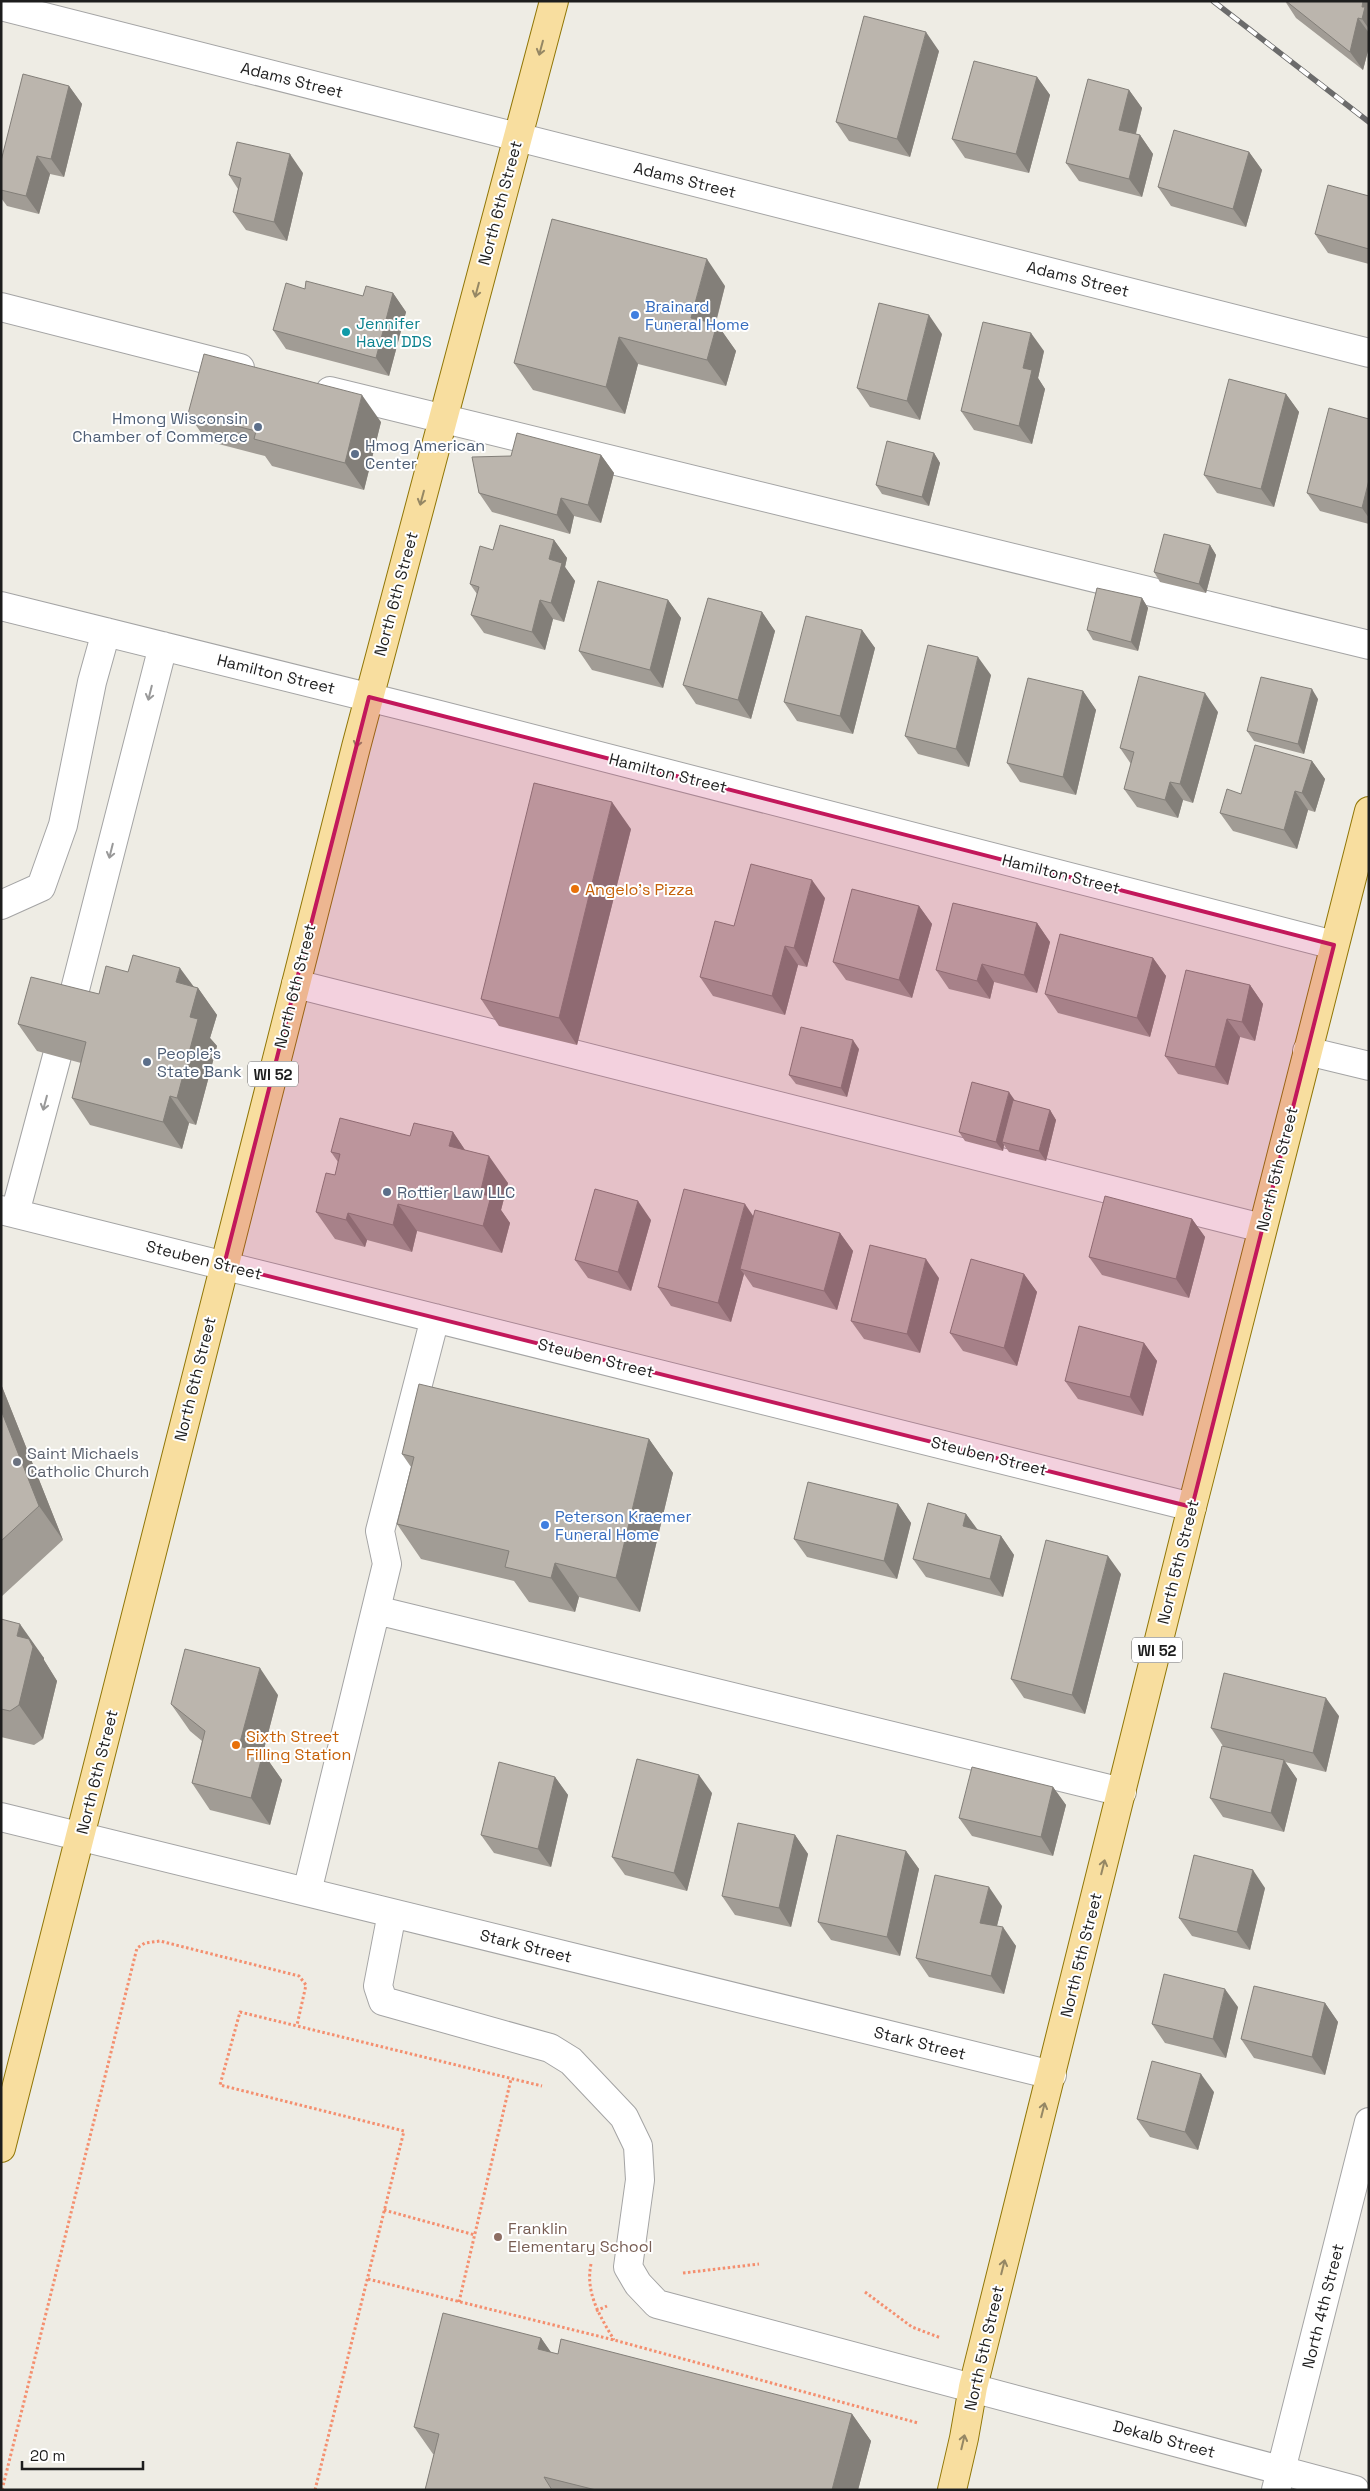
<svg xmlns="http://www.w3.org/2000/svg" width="1370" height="2491" font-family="'Space Grotesk',sans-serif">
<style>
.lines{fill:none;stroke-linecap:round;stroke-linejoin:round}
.minor-casing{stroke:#a4a4a4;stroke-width:30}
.major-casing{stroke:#907606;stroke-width:30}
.path{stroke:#f48f6f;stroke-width:3;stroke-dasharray:2.5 2.5;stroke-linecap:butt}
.minor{stroke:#fff;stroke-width:28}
.major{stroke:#f8de9f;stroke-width:28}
.rail-casing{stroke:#6b6b6b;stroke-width:5.5}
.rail{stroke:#fff;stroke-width:4;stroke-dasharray:11;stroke-linecap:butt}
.wall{fill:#a19c95}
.shaded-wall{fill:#837f79}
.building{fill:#bbb5ad;stroke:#837f79}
.oneway{stroke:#958764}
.oneway2{stroke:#999}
.marked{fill:#c2185b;fill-opacity:0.2;stroke:#c2185b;stroke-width:4;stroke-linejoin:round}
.shop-dot{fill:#3f7fe0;stroke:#fff;stroke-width:2}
.culture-dot{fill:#0f9aa8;stroke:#fff;stroke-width:2}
.service-dot{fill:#5c6f8a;stroke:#fff;stroke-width:2}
.food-dot{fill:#e8710a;stroke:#fff;stroke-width:2}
.worship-dot{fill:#6b7280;stroke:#fff;stroke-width:2}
.education-dot{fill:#8d6e63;stroke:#fff;stroke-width:2}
.labels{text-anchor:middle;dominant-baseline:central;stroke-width:4;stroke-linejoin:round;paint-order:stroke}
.shield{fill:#fff;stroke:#616161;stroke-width:1}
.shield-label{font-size:15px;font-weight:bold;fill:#1d1d1d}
.street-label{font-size:16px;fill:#1d1d1d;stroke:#fff}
.shop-label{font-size:16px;fill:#366cbe;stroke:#fff;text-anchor:start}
.culture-label{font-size:16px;fill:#0d838f;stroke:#fff;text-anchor:start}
.service-label{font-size:16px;fill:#4e5e75;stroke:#fff;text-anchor:start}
.food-label{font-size:16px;fill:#c56008;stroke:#fff;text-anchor:start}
.worship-label{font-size:16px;fill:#5b616d;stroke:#fff;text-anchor:start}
.education-label{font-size:16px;fill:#785e54;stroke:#fff;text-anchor:start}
</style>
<rect width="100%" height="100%" fill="#eeece4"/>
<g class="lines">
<defs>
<path id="minor" d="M1,6l1368,347
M1,307l239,61
M330,391l1039,254
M1,606l431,107 902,232
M1,905l40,-18 22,-62 29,-143 14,-50
M296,984l966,244
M70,1009l93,-363
M1307,1051l62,15
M1,1210l1191,297
M15,1213l42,-157
M376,1610l746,182
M1,1817l1051,258
M307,1892l80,-328 -7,-33 55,-213
M392,1913l-14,73 5,15 167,47 21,13 53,56 14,29 2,34 -12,87 10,17 19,20 698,186
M1276,2490l93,-368"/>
<path id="major" d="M1,2148l355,-1401 198,-746
M952,2490l12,-52 9,-51 219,-880 177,-696"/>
</defs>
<use href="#minor" class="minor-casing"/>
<use href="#major" class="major-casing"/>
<path class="path" d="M384,2210l91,25
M591,2264c-6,29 9,52 23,76
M683,2273l76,-9
M368,2279l246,61 304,83
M865,2292l47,35 29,11
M459,2302l52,-223
M596,2311l11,-5
M2,2490l135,-542 8,-5 15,-2 139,35 7,9 -9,40
M315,2490l89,-359 -184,-46 20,-73 302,74"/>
<use href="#minor" class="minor"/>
<use href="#major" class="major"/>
<defs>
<path id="rail" d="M1213,1l156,121"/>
</defs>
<use href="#rail" class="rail-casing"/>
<use href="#rail" class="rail"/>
</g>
<path class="wall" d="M1285,1h84v46l-6,23 -67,-52z
M939,51l-29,106 -61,-16 -13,-19z
M1037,77l13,18 -21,78 -64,-15 -13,-19z
M69,86l13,18 -18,73 -14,-3 -11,40 -32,-8 -6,-8v-37z
M1129,90l13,18 -6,26 4,1 13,19 -11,43 -63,-16 -13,-18z
M1249,152l13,18 -16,57 -75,-21 -13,-19z
M303,173l-16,68 -41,-11 -13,-18 5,-23 -9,-14z
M1369,196v68l-41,-11 -13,-19z
M725,286l-9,37 20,28 -10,35 -88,-22 -13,50 -92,-24 -19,-27z
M305,289l58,7 30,-3 13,19 -17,64 -103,-27 -13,-19z
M942,334l-22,86 -50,-13 -13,-19z
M1044,351l-6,27 7,11 -13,55 -58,-14 -13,-19z
M1286,394l13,18 -25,95 -57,-14 -13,-18z
M188,414l193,8 -17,68 -92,-24 -7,-10 -58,-15z
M1369,419v105l-49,-13 -13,-18z
M934,453l6,10 -11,43 -47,-12 -6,-9z
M601,455l13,18 -13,50 -27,-7 -4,18 -78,-22 -13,-19z
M554,540l13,18 -2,9 10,14 -11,41 -11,-3 -8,31 -61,-17 -13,-18 6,-21 -7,-10 23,-34z
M1210,545l6,10 -10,38 -46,-11 -6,-10z
M1142,598l6,10 -10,43 -45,-11 -6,-10z
M668,600l13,18 -18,70 -71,-18 -13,-19z
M762,612l13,19 -24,88 -55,-15 -13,-19z
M862,630l13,18 -22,86 -56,-13 -13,-19z
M991,675l-22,92 -51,-13 -13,-18z
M1083,691l13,19 -20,85 -56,-13 -13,-19z
M1318,699l-14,55 -50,-13 -7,-10z
M1218,712l-25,91 -10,-3 -5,18 -41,-11 -13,-18 7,-25 -11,-16z
M1312,761l13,18 -10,33 -7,-2 -11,39 -64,-18 -13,-18 21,-19z
M631,829l-54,216 -78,-19 -18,-27z
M825,898l-18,69 -9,-2 -13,50 -72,-19 -13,-19 34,-51z
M919,906l13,18 -20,74 -66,-18 -13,-18z
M1037,923l13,19 -13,51 -43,-11 -4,17 -41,-10 -13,-19z
M1153,958l13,18 -16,61 -92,-24 -13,-19z
M1250,985l13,19 -8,37 -15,-4 -12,48 -50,-11 -13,-18z
M194,987l4,1 19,27 -7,23 7,8 -21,79 -7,-2 -7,26 -92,-24 -18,-27 9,-35 -44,-12 -19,-27 81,-30z
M859,1049l-12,48 -51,-13 -7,-9z
M1015,1101l35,9 6,10 -10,41 -37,-9 -5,-7 -1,6 -38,-10 -6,-9z
M453,1132l12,18 43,33 -7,27 9,13 -8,30 -85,-22 -5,21 -45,-12 -2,7 -30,-8 -19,-27 19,-37 3,-13 -7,-10 79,-16z
M754,1217l86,16 13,18 -16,59 -84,-23 -9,-13 -13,48 -60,-16 -13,-19z
M1192,1219l13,18 -16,61 -87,-23 -13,-18z
M651,1220l-20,71 -43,-13 -13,-18z
M1024,1274l13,18 -20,74 -54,-15 -13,-18z
M939,1278l-19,75 -56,-14 -13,-18z
M1144,1343l13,18 -14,55 -65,-17 -13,-18z
M1,1384l62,156 -62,57z
M649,1439l24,34 -33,139 -61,-15 -4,15 -46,-10 -15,-21 -93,-22 -24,-35 14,-57 -9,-13z
M898,1504l13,19 -14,56 -90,-22 -13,-18z
M966,1514l12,16 23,6 13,19 -11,42 -77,-20 -13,-18z
M1121,1574l-36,140 -61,-16 -13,-19z
M1,1619l43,39v2l13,21 -14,58 -9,6 -33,-8z
M278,1695l-15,58 19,27 -12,45 -60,-15 -18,-27 10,-42 -12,-10 -19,-27z
M1339,1716l-13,56 -41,-10 12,17 -13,53 -61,-15 -13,-19 13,-52 -12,-18z
M555,1777l13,18 -17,72 -57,-14 -13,-18z
M1053,1787l13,18 -13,51 -81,-20 -13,-18z
M712,1793l-25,98 -62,-16 -13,-18z
M795,1835l13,19 -17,73 -56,-12 -13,-19z
M906,1851l13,18 -19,87 -69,-16 -13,-18z
M1265,1888l-15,62 -58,-14 -13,-18z
M1002,1906l-5,20 19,20 -12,48 -75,-17 -13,-19z
M1325,2003l13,19 -13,53 -71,-17 -13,-19z
M1238,2007l-12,51 -61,-15 -13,-19z
M1214,2092l-16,58 -48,-13 -13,-18z
M541,2338l10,15 7,1 294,60 19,27 -13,49h-433l9,-36h-1l-19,-27z"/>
<path class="shaded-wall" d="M1363,1h6v28l-7,-10v-12z
M1358,18l11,15v14l-6,23 -13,-18z
M926,32l13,19 -29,106 -13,-18z
M1037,77l13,18 -21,78 -13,-19z
M69,86l13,18 -18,73 -13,-18z
M1129,90l13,18 -10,40 -13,-18z
M1140,135l13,19 -11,43 -13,-18z
M1249,152l13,18 -16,57 -13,-18z
M290,154l13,19 -16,68 -13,-19z
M37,156l13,18 -11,40 -13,-18z
M707,259l18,27 -15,58 -19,-26z
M393,293l13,19 -17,64 -13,-18z
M929,315l13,19 -22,86 -13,-19z
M717,324l19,27 -10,35 -19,-26z
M1031,333l13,18 -6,27 7,11 -13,55 -13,-18 4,-58z
M619,337l19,27 -13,50 -19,-27z
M1286,394l13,18 -25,95 -13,-18z
M362,395l19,27 -17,68 -19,-27z
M934,453l6,10 -11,43 -7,-9z
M601,455l13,18 -13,50 -13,-18z
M1369,480v38l-7,-10z
M561,498l13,18 -4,18 -13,-19z
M554,540l13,18 -2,9 10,14 -11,41 -13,-19 -2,-44z
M1210,545l6,10 -10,38 -7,-9z
M1142,598l6,10 -10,43 -7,-9z
M540,600l13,19 -8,31 -13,-18z
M668,600l13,18 -18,70 -13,-18z
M762,612l13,19 -24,88 -13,-19z
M862,630l13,18 -22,86 -13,-18z
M978,657l13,18 -22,92 -13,-18z
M1312,689l6,10 -14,55 -6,-10z
M1083,691l13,19 -20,85 -13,-18z
M1205,693l13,19 -25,91 -13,-19z
M1312,761l13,18 -10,33 -13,-19z
M1170,782l13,18 -5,18 -13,-18z
M1295,791l13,19 -11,39 -13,-19z
M612,802l19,27 -54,216 -18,-27z
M812,880l13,18 -18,69 -13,-19z
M919,906l13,18 -20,74 -13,-18z
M1037,923l13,19 -13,51 -13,-18z
M785,946l13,19 -13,50 -13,-19z
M1153,958l13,18 -16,61 -13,-19z
M982,964l12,18 -4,17 -13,-18z
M180,968l17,23 1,-3 19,27 -7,23 7,8 -21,79 -19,-27 13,-81 -14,-35z
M1250,985l13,19 -8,37 -13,-19z
M1227,1019l13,18 -12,48 -13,-18z
M853,1040l6,9 -12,48 -6,-9z
M1009,1092l7,10 -14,40 2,3 -1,6 -7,-9z
M170,1096l19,27 -7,26 -19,-27z
M1050,1110l6,10 -10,41 -7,-10z
M453,1132l18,27 -22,-13z
M489,1156l19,27 -7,27 9,13 -8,30 -19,-27 -3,-32z
M638,1201l13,19 -20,71 -13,-19z
M398,1204l19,27 -5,21 -19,-27z
M745,1204l13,19 -18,46 4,5 -13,48 -13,-19z
M348,1213l19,27 -2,7 -19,-27z
M1192,1219l13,18 -16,61 -13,-19z
M840,1233l13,18 -16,59 -13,-19z
M926,1259l13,19 -19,75 -13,-19z
M1024,1274l13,18 -20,74 -13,-18z
M1144,1343l13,18 -14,55 -13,-19z
M1,1384l62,156 -24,-34 -38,-96z
M649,1439l24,34 -33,139 -24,-34z
M898,1504l13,19 -14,56 -13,-18z
M966,1514l13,18 -16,-6z
M1001,1536l13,19 -11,42 -13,-18z
M1108,1556l13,18 -36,140 -13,-19z
M555,1563l24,34 -4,15 -24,-34z
M20,1624l24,34v2l13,21 -14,58 -24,-34 -2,-69z
M260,1668l18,27 -15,58 19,27 -12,45 -19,-27 -12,-52z
M1326,1698l13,18 -13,56 -13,-19z
M1284,1760l13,19 -13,53 -13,-19z
M699,1775l13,18 -25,98 -13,-18z
M555,1777l13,18 -17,72 -13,-18z
M1053,1787l13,18 -13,51 -12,-19z
M795,1835l13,19 -17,73 -12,-19z
M906,1851l13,18 -19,87 -13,-19z
M1253,1870l12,18 -15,62 -13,-18z
M989,1887l13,19 -9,35 -13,-18z
M1003,1927l13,19 -12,48 -13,-18z
M1225,1989l13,18 -12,51 -13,-19z
M1325,2003l13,19 -13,53 -13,-18z
M1201,2074l13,18 -16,58 -13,-18z
M541,2338l19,27 -22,-16z
M852,2414l19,27 -13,49h-26z"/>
<path class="building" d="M1286,1h77l-1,6h3l-3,12 -4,-1 -8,34z
M864,16l62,16 -29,107 -61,-17z
M974,61l63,16 -21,77 -64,-15z
M23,74l46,12 -18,73 -14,-3 -11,40 -25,-6v-29z
M1088,79l41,11 -10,40 21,5 -11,44 -63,-16z
M1174,130l75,22 -16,57 -75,-22z
M237,142l53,12 -16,68 -41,-10 8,-34 -12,-3z
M1328,185l41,11v53l-54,-15z
M552,219l155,40 -16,59 26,6 -10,36 -88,-23 -13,50 -92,-24z
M306,281l57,15 3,-10 27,7 -17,65 -103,-28 13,-47 19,6z
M879,303l50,12 -22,86 -50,-13z
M983,322l48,11 -8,35 9,2 -13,56 -58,-15z
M204,354l158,41 -17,68 -91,-24 2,-8 -68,-17z
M1229,379l57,15 -25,95 -57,-14z
M1329,408l40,11v61l-7,28 -55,-15z
M517,433l84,22 -13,50 -27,-7 -4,17 -78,-22 -7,-36 39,-1z
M887,441l47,12 -12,44 -46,-12z
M500,525l54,15 -5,19 13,4 -11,40 -11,-3 -8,32 -61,-17 8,-28 -9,-3 10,-38 13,4z
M1164,534l46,11 -11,39 -45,-12z
M598,581l70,19 -18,70 -71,-19z
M1097,588l45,10 -11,44 -44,-12z
M708,598l54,14 -24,88 -55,-15z
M806,616l56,14 -22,86 -56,-14z
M928,645l50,12 -22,92 -51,-13z
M1139,676l66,17 -25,91 -10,-2 -5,18 -41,-11 10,-37 -14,-4z
M1261,677l51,12 -14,55 -51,-13z
M1028,678l55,13 -20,86 -56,-14z
M1255,745l57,16 -10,32 -7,-2 -11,39 -64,-17 7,-24 14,5z
M534,783l78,19 -53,216 -78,-19z
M751,864l61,16 -18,68 -9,-2 -13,50 -72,-19 15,-56 19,5z
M852,889l67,17 -20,74 -66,-18z
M953,903l84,20 -13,52 -42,-11 -5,17 -41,-11z
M1060,934l93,24 -16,60 -92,-24z
M133,955l47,13 -4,14 22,6 -8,29 8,2 -21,79 -7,-2 -7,26 -91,-24 14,-56 -68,-18 13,-47 68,17 7,-28 22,6z
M1186,970l64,15 -8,37 -15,-3 -12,48 -50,-11z
M801,1027l52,13 -12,48 -52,-13z
M972,1082l37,10 -13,50 -37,-10z
M1013,1100l37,10 -11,41 -37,-9z
M340,1118l70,18 4,-13 39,9 -4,14 40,10 -9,38 11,2 -8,30 -85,-22 -5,21 -45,-12 -2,7 -30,-8 10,-39 9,2 5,-21 -9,-2z
M595,1189l43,12 -20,71 -43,-12z
M684,1189l61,15 -27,99 -60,-16z
M1105,1196l87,23 -16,60 -87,-22z
M755,1210l85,23 -16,58 -84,-22z
M870,1245l56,14 -19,75 -56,-13z
M971,1259l53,15 -20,74 -54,-15z
M1079,1326l65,17 -14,54 -65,-16z
M419,1384l230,55 -33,139 -61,-15 -4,15 -46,-11 4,-16 -112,-27 17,-67 -12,-3z
M1,1410l38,96 -38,35z
M808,1482l90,22 -14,57 -90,-22z
M928,1503l38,11 -3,12 38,10 -11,43 -77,-20z
M1046,1540l62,16 -36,139 -61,-16z
M1,1619l19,5 -3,12 12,3 4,8 -14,58 -9,6 -9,-2z
M185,1649l75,19 -21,78 24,7 -12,45 -59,-15 13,-52 -34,-27z
M1224,1673l102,25 -13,55 -102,-25z
M1222,1746l62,14 -13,53 -61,-15z
M637,1759l62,16 -25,98 -62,-16z
M499,1762l56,15 -17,72 -57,-14z
M972,1767l81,20 -12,50 -82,-19z
M738,1823l57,12 -16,73 -57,-12z
M837,1835l69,16 -19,86 -69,-15z
M1194,1855l59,15 -16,62 -58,-14z
M935,1875l54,12 -9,36 23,4 -12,49 -75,-18z
M1164,1974l61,15 -12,50 -61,-15z
M1254,1986l71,17 -13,54 -71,-18z
M1152,2061l49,13 -16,58 -48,-13z
M443,2313l98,25 -3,11 20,5 3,-15 291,75 -20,76h-236l-52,-13 8,13h-127l14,-56 -25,-7z"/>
<defs><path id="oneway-shaft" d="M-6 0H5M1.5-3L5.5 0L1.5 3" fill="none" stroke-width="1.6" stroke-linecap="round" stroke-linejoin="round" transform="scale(1.25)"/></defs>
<g class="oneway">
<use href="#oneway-shaft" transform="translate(541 48) rotate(105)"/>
<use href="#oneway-shaft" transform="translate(477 290) rotate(105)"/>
<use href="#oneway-shaft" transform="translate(422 498) rotate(105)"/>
<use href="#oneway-shaft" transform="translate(358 740) rotate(104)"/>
<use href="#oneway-shaft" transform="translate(1103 1867) rotate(-76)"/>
<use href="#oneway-shaft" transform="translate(1043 2110) rotate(-76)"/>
<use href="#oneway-shaft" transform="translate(1003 2267) rotate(-76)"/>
<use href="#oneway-shaft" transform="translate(963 2442) rotate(-77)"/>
</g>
<g class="oneway2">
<use href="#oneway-shaft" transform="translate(150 693) rotate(104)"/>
<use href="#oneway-shaft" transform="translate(111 851) rotate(104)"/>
<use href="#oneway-shaft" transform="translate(45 1103) rotate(105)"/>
</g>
<path class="marked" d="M369,697l965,248 -142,562 -968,-242z"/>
<g class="shop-dot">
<circle cx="635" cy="315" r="5"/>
<circle cx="545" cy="1525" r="5"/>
</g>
<circle class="culture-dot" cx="346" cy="332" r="5"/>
<g class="service-dot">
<circle cx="258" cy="427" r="5"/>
<circle cx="355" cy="454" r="5"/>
<circle cx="147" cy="1062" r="5"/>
<circle cx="387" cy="1192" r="5"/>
</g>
<g class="food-dot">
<circle cx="575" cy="889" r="5"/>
<circle cx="236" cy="1745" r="5"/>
</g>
<circle class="worship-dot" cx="17" cy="1462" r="5"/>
<circle class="education-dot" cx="498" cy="2237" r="5"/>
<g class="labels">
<g class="shield">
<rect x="248" y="1061.5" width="50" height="25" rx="4"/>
<rect x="1132" y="1637.5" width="50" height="25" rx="4"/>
</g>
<g class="shield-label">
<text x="273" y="1074">WI 52</text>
<text x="1157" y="1650">WI 52</text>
</g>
<g class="street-label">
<text transform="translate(292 80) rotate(14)">Adams Street</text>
<text transform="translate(685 180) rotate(14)">Adams Street</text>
<text transform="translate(500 203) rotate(-75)">North 6th Street</text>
<text transform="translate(1078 279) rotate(14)">Adams Street</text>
<text transform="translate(396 594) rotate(-75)">North 6th Street</text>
<text transform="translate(276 674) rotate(14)">Hamilton Street</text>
<text transform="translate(668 773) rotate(14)">Hamilton Street</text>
<text transform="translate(1061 874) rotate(14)">Hamilton Street</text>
<text transform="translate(295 986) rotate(-76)">North 6th Street</text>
<text transform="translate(1277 1169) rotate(-76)">North 5th Street</text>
<text transform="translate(204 1260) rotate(14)">Steuben Street</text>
<text transform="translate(596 1358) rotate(14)">Steuben Street</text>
<text transform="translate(195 1379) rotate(-76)">North 6th Street</text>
<text transform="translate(989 1456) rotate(14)">Steuben Street</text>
<text transform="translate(1178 1562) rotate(-76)">North 5th Street</text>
<text transform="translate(97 1772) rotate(-76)">North 6th Street</text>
<text transform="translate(526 1946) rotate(14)">Stark Street</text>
<text transform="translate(1081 1955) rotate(-76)">North 5th Street</text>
<text transform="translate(920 2043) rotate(14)">Stark Street</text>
<text transform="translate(1323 2306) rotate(-76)">North 4th Street</text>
<text transform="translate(984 2348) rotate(-77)">North 5th Street</text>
<text transform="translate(1164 2439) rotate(15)">Dekalb Street</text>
</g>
<g class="shop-label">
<text x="645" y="306">Brainard<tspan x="645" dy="18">Funeral Home</tspan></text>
<text x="555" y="1516">Peterson Kraemer<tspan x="555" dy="18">Funeral Home</tspan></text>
</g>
<g class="culture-label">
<text x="356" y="323">Jennifer<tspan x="356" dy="18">Havel DDS</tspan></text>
</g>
<g class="service-label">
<text x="248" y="418" text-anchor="end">Hmong Wisconsin<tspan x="248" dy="18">Chamber of Commerce</tspan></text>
<text x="365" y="445">Hmog American<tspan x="365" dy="18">Center</tspan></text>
<text x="157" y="1053">People's<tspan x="157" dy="18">State Bank</tspan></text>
<text x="397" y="1192">Rottier Law LLC</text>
</g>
<g class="food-label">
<text x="585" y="889">Angelo's Pizza</text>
<text x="246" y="1736">Sixth Street<tspan x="246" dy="18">Filling Station</tspan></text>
</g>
<g class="worship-label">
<text x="27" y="1453">Saint Michaels<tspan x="27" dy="18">Catholic Church</tspan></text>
</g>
<g class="education-label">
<text x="508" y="2228">Franklin<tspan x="508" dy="18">Elementary School</tspan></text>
</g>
</g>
<rect width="1370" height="2491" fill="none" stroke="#1d1d1d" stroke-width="5"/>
<path d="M22 2461v8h121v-8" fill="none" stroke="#1d1d1d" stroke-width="2.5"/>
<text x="30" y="2461" font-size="15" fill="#1d1d1d" stroke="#ffffff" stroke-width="4" paint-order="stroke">20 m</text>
</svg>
